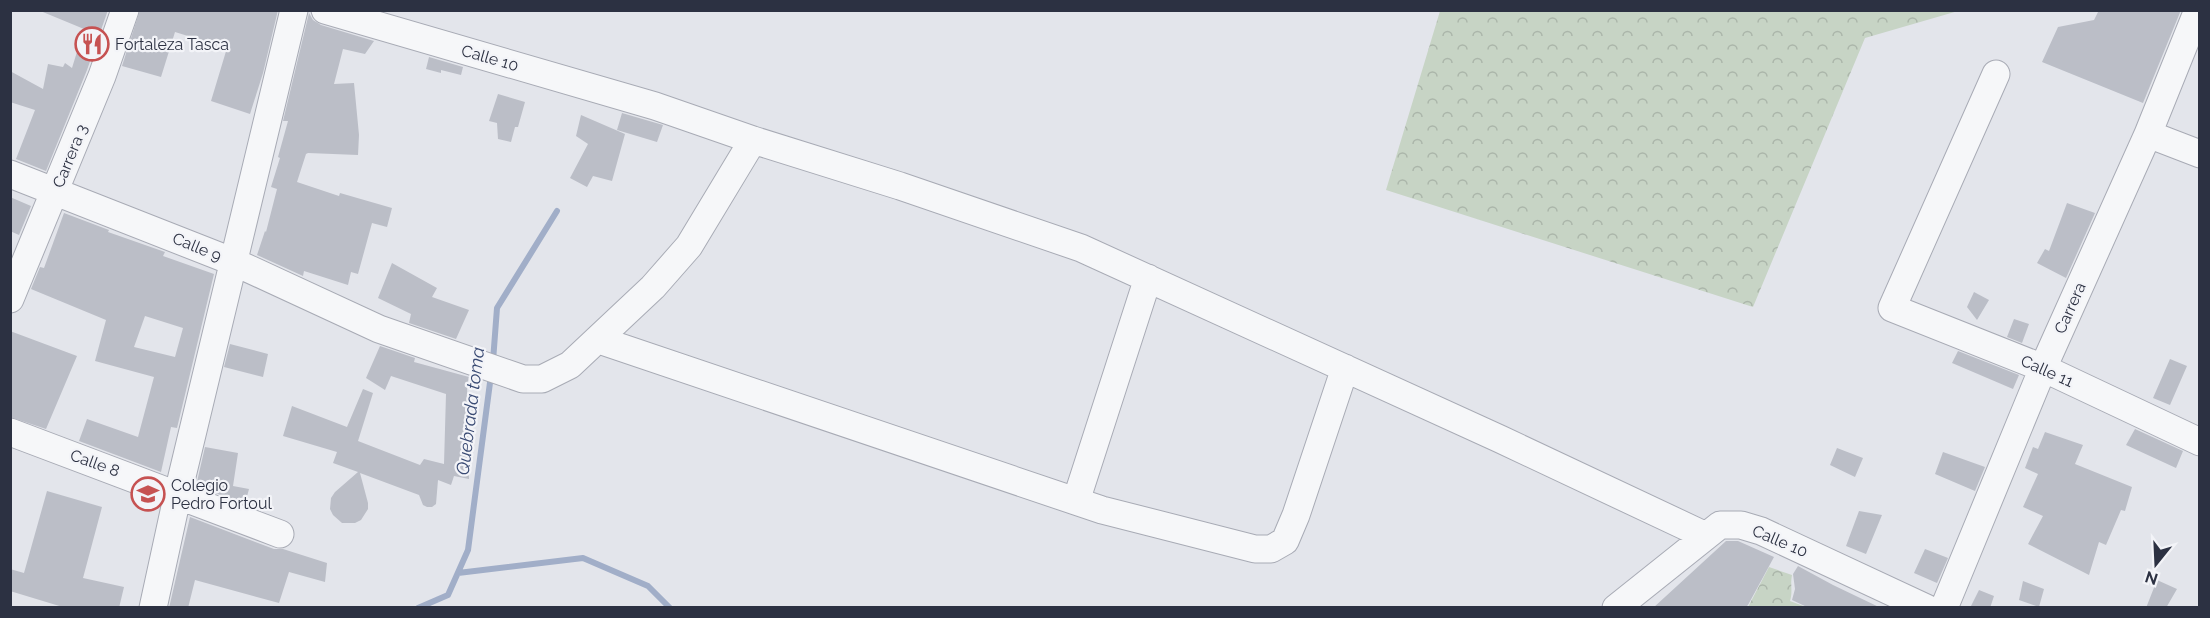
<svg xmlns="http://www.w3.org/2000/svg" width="2210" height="618" font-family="Raleway,sans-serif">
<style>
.forest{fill:url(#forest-crowns)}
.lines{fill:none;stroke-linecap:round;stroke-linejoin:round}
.stream{stroke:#a1aec8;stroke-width:6}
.building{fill:#bbbec7;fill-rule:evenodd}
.minor-casing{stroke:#a8abb5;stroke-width:29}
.minor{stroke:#f6f7f9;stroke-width:27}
.labels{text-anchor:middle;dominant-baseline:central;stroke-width:4.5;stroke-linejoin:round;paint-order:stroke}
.poi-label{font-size:16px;fill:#2c3142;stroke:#f3f4f8;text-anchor:start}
.street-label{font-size:16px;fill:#2c3142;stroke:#f3f4f8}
.water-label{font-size:18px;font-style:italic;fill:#394a73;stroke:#f3f4f8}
</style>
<defs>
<pattern id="forest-crowns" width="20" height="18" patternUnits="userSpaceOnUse" patternTransform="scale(1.5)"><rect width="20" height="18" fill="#c7d4c5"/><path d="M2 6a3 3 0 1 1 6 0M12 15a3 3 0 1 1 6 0" fill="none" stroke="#abb6aa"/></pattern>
</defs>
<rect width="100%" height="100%" fill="#e3e5eb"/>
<path class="forest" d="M1440,11v-1l518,1 -93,27 -112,269 -367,-117z
M1769,567l23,8c-2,10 1,16 -2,26l16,6h-58z"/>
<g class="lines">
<path class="stream" d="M493,361l4,-53 60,-97
M458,573l125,-15 65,28 22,22
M418,608l30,-13 20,-45 23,-175"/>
</g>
<path class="building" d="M38,10h70l-21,60 -41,101 -30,-12 19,-49 -25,-8v-31l33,18 5,-25 15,3 2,-4 7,5 12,-39z
M140,10h138l-15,63 -13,41 -39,-13 16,-53 -52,-16 -14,45 -39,-11z
M2099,10h82l-38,93 -101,-41 16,-35 36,-7z
M309,13l4,7 8,5 53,16 -9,13 -22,-5 -9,35 20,-1 5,52 -1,20 -50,-2 -2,1 -9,28 42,14 1,-3 52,15 -5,19 -15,-4 -14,51 -7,-2 -3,13 -44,-14 -1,5 -46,-21 8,-24 1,1 11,-43 -6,-2 9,-29 -2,-1 10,-36h-5z
M429,57l34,10 -2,8 -20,-5v3l-15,-4z
M498,94l27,8 -7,25h-3l-4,15 -13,-3 -1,-16 -8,-2z
M622,113l41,12 -6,17 -40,-12z
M581,115l44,19 -13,47 -19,-5 -6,11 -17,-9 18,-34 -12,-8z
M10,197l21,9 -12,29 -9,-4z
M2067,203l28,10 -29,65 -29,-15 8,-14 4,2z
M64,213l45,17 -1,2 57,20 -2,4 51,18 -37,154 -6,-1 -10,45 -82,-31 8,-22 51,18 16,-60 -59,-16 11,-41 -75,-31 9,-22 4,1zM145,316l38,12 -8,29 -41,-10z
M392,263l45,25 -5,9 37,13 -13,29 -47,-16 2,-9 -33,-16z
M1974,292l15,8 -12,20 -10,-13z
M2014,319l15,5 -7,19 -15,-6z
M10,331l67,25 -31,73 -36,-12z
M230,344l38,10 -5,23 -39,-10z
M380,346l35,12 -1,4 55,15 -2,7 2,95 -15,-3 -3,9 -13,-5 -2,24 -4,3h-5l-4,-2 -4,-10 -59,-22 8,30v6l-7,11 -6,3h-13l-9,-8 -3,-6 1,-11 4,-6 23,-20 -25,-9 4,-11 -54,-16 9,-30 55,21 16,-38 10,4 -15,48 62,24 4,-6 20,5 2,-70 -55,-18 -6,14 -19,-12z
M1958,351l61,24 -6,14 -61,-26z
M2170,359l17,7 -17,39 -17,-7z
M2135,429l48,22 -7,17 -50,-23z
M2045,432l38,13 -8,19 57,23 -7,24 -4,-1 -15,35 -7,-3 -10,33 -61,-31 15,-28 -20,-9 15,-33 -13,-6 8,-21 5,2z
M205,447l33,6 -5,33 16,3 -4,15 -49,-18z
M1837,448l26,10 -8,19 -25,-12z
M1943,452l42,15 -10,24 -40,-17z
M47,491l55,16 -19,71 41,9 -5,21h-53l-56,-17v-22l14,4z
M1859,511l23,4 -16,39 -20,-8z
M190,517l84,32h9l44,14 -2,19 -36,-10 -10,31 -84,-23 -7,28h-19z
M1726,541h12l36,16 -26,48 -3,3h-92z
M1925,549l23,9 -11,25 -23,-10z
M1798,566l35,19 48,23h-72l-17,-8 3,-11 -2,-15z
M2157,580l20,9 -11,19h-20z
M2023,581l21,8 -5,18 -20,-7z
M1979,590l15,6 -4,12h-20z"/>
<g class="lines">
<defs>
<path id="minor" d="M325,10l330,96 98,34 147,46 181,62 419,191 206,97
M1996,74l-104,234 151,60 157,74
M2148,134l52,20
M10,174l224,88 145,67 144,50h19l28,-14 83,-78 36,-41 64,-106
M10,299l92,-223 23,-66
M599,340l503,170 153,39h16l14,-8 11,-26 49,-147
M10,432l270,102
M1076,501l72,-223
M153,608l25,-115 116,-483
M1616,608l104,-83h21l20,6 165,77
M1944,608l99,-240 105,-234 50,-124"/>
</defs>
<use href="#minor" class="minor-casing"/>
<use href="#minor" class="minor"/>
</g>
<defs>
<symbol id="restaurant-ring" viewBox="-11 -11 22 22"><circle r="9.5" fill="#f3f4f8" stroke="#c65252" stroke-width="1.5"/><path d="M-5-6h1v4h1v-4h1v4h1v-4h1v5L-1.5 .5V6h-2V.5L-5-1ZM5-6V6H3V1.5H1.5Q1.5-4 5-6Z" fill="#c65252"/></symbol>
<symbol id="school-ring" viewBox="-11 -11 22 22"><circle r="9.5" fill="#f3f4f8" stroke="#c65252" stroke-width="1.5"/><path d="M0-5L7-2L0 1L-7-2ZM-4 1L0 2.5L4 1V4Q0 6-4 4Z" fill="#c65252"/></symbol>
</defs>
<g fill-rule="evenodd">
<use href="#restaurant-ring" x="73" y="25" width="38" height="38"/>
<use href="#school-ring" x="129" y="475" width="38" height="38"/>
</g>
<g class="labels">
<g class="poi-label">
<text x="115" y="44">Fortaleza Tasca</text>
<text x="171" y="485">Colegio<tspan x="171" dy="18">Pedro Fortoul</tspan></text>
</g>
<g class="street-label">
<text transform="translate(490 58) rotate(16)">Calle 10</text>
<text transform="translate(70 156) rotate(-68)">Carrera 3</text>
<text transform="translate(197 247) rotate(22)">Calle 9</text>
<text transform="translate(2070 308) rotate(-66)">Carrera</text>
<text transform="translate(2047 371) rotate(24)">Calle 11</text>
<text transform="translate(95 463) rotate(20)">Calle 8</text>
<text transform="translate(1780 541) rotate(23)">Calle 10</text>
</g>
<g class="water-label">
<text transform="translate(470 411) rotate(-83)">Quebrada toma</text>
</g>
</g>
<rect width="2210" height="618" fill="none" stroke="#2c3142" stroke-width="24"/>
<g transform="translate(2156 564) rotate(198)" stroke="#f3f4f8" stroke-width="4.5" paint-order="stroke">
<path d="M0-4.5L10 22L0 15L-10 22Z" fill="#2c3142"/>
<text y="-9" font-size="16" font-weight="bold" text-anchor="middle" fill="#2c3142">N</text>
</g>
</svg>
